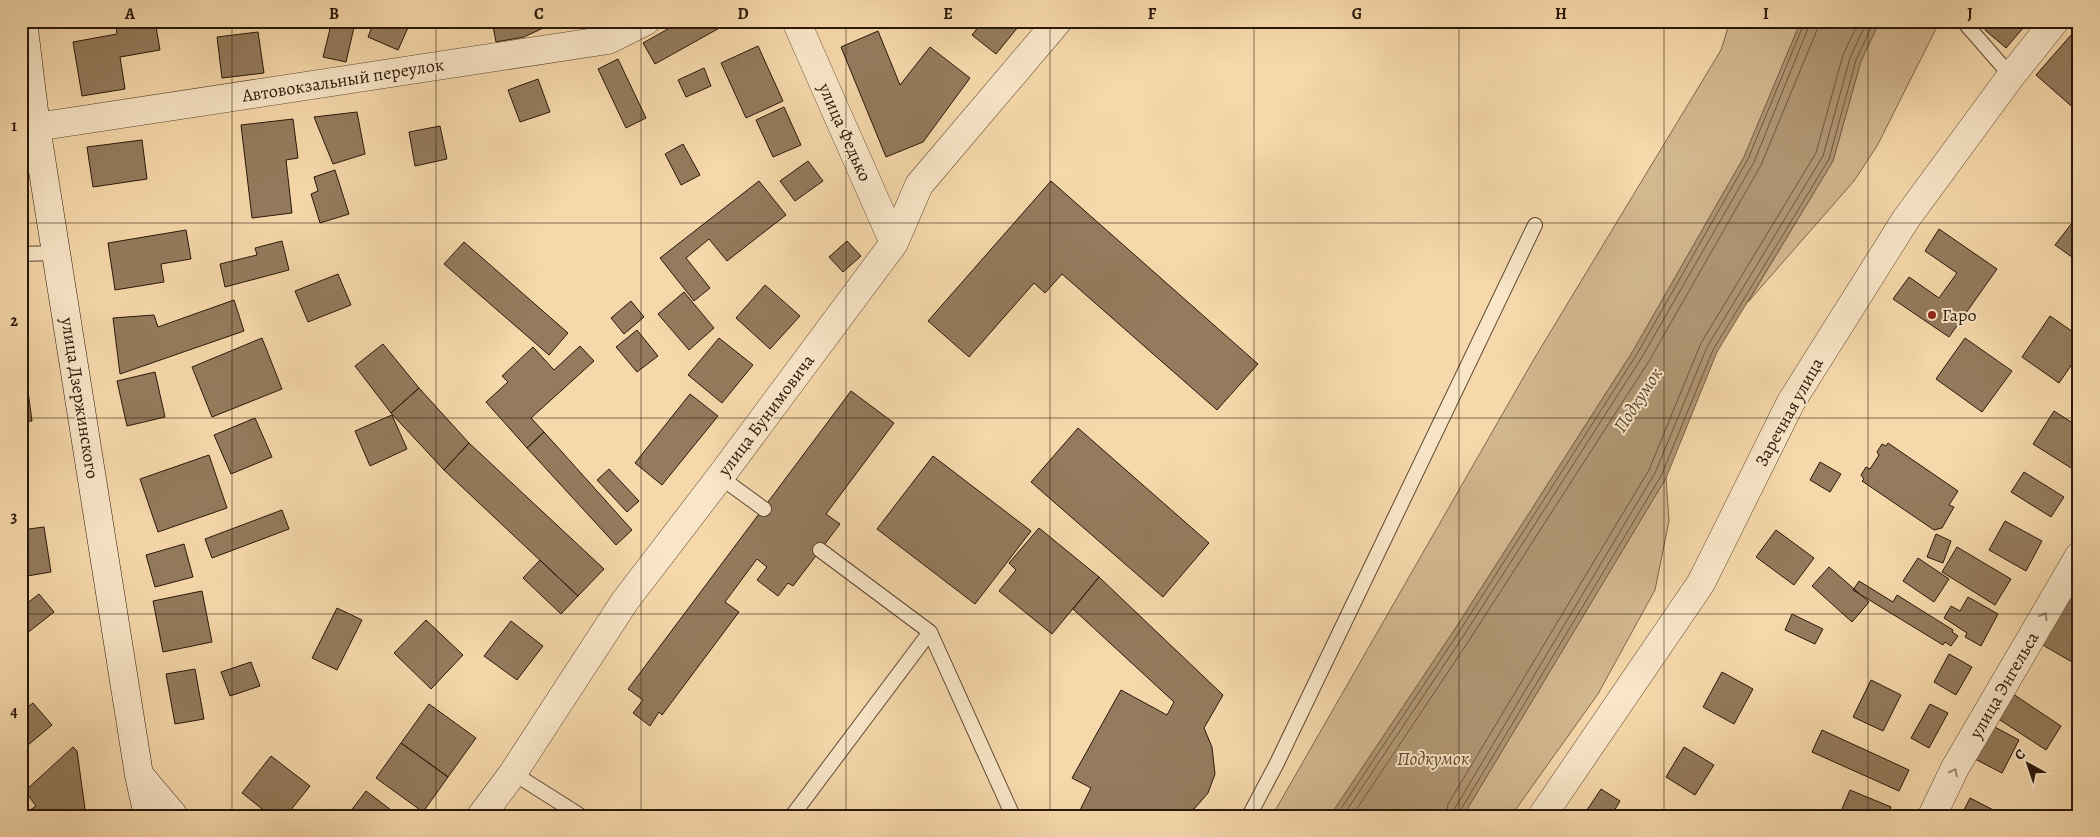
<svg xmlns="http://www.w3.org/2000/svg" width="2100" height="837" font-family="Alegreya,serif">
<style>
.green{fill:#d3b78f;stroke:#7e674c}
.water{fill:#b19674;stroke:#7b634a}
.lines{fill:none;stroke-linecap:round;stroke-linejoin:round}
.shore{stroke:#6e563f;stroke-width:1}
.building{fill:#947b5d;stroke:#2a170a}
.service-casing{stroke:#5d4732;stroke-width:16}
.minor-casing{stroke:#5d4732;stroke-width:29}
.secondary-casing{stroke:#2a170a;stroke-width:29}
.service{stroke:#f9e6c8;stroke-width:14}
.minor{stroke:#f9e6c8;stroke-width:28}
.secondary{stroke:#f9e6c8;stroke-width:28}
.oneway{stroke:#9c8972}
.grid{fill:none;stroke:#2a170a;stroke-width:1;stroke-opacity:0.55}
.poi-dot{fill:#8f2418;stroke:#f9e6c8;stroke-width:2}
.labels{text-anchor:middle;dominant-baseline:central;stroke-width:4;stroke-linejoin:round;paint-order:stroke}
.street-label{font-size:18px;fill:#2a170a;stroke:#f9e6c8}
.poi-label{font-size:18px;fill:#2a170a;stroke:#f9e6c8;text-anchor:start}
.water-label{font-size:19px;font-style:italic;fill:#604a34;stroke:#f9e6c8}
.neatline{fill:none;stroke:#2a170a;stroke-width:2}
.grid-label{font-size:16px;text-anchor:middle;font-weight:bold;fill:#2a170a}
</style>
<rect width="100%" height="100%" fill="#f6d8aa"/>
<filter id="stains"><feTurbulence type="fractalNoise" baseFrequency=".004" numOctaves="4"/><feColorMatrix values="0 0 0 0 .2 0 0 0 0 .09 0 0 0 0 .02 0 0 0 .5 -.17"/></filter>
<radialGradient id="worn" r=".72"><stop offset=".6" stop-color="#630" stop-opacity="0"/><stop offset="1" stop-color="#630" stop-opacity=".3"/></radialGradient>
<path class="green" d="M1730,21h71l-57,136 -111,194 -178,278 -125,187h-58l262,-457 187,-309z
M1880,21h60l-63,125 -23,35 -106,121 85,-141 28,-100z
M1666,478l3,43 -14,69 -57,104 -87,122h-48z"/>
<path class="water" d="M1801,21h79l-19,40 -28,100 -116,191 -51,126 -203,338h-133l125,-187 178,-278 111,-194z"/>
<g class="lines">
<path class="shore" d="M1336,816l123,-184 178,-278 111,-195 57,-138
M1343,816l121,-181 178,-278 112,-195 57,-141
M1352,816l118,-177 179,-278 112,-196 56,-135 2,-9
M1446,816l2,-12 201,-334 52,-127 115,-190 27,-98 16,-34
M1453,816l2,-8 200,-335 52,-126 116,-191 27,-98 17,-37
M1459,816l1,-5 201,-335 52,-126 116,-191 27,-99 18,-39"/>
</g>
<path class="building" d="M129,21h26l5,29 -40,7 5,32 -43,7 -9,-54 44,-8 -1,-10z
M276,21h25l-25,3z
M332,21l23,2 -9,39 -23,-5z
M374,21h37l-13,29 -30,-13z
M492,21h64v1l-32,15 -28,5z
M682,21h50l-77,43 -12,-21z
M983,21h40l-27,33 -24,-19z
M1993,21h36l-23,27 -21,-18z
M2079,26v83l-2,2 -41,-36z
M878,31l22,54 30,-38 40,31 -47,64 -37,15 -45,-110z
M258,32l6,41 -42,5 -5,-41z
M758,46l25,55 -37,17 -25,-55z
M618,59l28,59 -20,10 -28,-59z
M704,68l7,18 -25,11 -8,-17z
M538,79l12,33 -30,10 -12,-32z
M784,107l17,38 -28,12 -17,-37z
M357,112l8,42 -32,10 -19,-47z
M293,119l5,39 -12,2 6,53 -40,5 -11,-93z
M440,126l7,33 -32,7 -6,-34z
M142,140l5,39 -54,8 -6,-40z
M683,144l17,31 -19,10 -16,-31z
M808,161l15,20 -28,20 -15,-20z
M335,170l14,44 -29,9 -9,-29 7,-3 -4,-14z
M759,181l27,34 -59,46 -18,-22 -23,19 24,30 -16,13 -34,-43z
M1051,181l207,183 -41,46 -155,-136 -17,19 -11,-10 -65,74 -41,-36z
M2079,214v48l-24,-17z
M1939,229l58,40 -48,68 -56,-38 16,-22 30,21 18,-25 -32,-22z
M186,230l5,29 -30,5 3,18 -49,8 -7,-47z
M282,241l7,29 -64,17 -5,-23 37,-9 -2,-7z
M847,241l14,15 -18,16 -14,-15z
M464,242l104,91 -19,22 -105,-91z
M338,274l13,31 -43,17 -13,-31z
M765,285l35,31 -30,33 -34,-31z
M684,292l30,36 -25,22 -31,-36z
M234,300l10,31 -124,43 -7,-56 41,-3 4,12z
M631,301l13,16 -20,17 -13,-16z
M2050,316l29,20v18l-20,29 -37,-26z
M637,330l21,26 -21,16 -21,-25z
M262,338l20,51 -70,28 -20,-50z
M719,338l34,27 -31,38 -34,-28z
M1965,338l47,33 -30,41 -46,-33z
M383,344l36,44 -28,25 -36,-47z
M580,346l14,15 -63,57 13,14 -17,16 -41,-46 22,-20 -6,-6 31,-29 21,23z
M23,354l9,67 -11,1v-67z
M155,372l10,45 -38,9 -10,-45z
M419,388l50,55 -25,27 -53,-57z
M851,391l43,32 -68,91 14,10 -47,62 -5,-3 -10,13 -21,-16 10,-13 -10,-8 -32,43 14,10 -77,103 -3,-3 -9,14 -17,-13 10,-13 -15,-11z
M690,394l28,22 -56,69 -27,-22z
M2054,411l25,16v46l-46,-29z
M392,415l15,34 -37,17 -15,-35z
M255,418l17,39 -41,17 -17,-39z
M1078,428l131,115 -46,54 -132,-115z
M544,432l88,98 -16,15 -89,-97z
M469,443l135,126 -26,27 -134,-126z
M1888,443l70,48 -9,14 5,2 -12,21 -8,2 -72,-49 2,-2 -3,-4 5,-8 4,2 9,-14 -2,-3 5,-8 4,2z
M209,455l18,53 -69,24 -18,-53z
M933,456l98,75 -56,73 -98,-75z
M1820,462l21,12 -11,18 -20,-12z
M609,469l30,32 -12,11 -30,-32z
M2024,472l40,25 -13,20 -40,-25z
M282,510l7,19 -77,29 -7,-19z
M2005,521l37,20 -16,30 -37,-21z
M44,527l7,45 -30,5v-47z
M1039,528l60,49 -47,57 -53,-43 17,-21 -7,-7z
M1776,530l38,28 -20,27 -38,-28z
M1936,534l15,7 -8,22 -16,-6z
M184,544l9,33 -38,10 -9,-32z
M1957,547l54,32 -16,26 -53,-33z
M1918,558l31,21 -15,23 -31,-21z
M540,560l38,36 -17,18 -38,-36z
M1829,567l40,35 -17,20 -40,-36z
M1099,577l124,118 -19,33 8,19 3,27 -7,19 -13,15 -14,8h-96l-6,-4 12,-24 -19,-10 49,-88 46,25 7,-13 -101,-93z
M1859,581l34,21 4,-7 56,35 -1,2 6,4 -7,10 -6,-4 -2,3 -90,-55z
M202,591l10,51 -49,10 -10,-51z
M39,594l15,18 -33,26v-30z
M2070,594l9,5v67l-38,-22z
M1968,597l30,17 -17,32 -16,-9 2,-4 -23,-15 7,-12 9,5z
M337,608l25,12 -25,50 -25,-12z
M1792,614l31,15 -8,15 -30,-14z
M426,620l37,35 -32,34 -37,-36z
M511,621l32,25 -26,34 -33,-24z
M1949,654l23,13 -16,28 -22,-13z
M251,662l9,24 -30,10 -9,-24z
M195,669l9,50 -29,5 -9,-50z
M1722,672l31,17 -19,35 -31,-17z
M1871,680l30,15 -18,36 -30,-14z
M2013,694l48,32 -15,24 -49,-32z
M33,703l19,22 -31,26v-39z
M429,704l47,34 -28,39 -47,-34z
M1930,704l18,9 -19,35 -18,-10z
M1991,725l28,15 -17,33 -29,-15z
M1822,730l87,40 -10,21 -87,-39z
M401,743l47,34 -25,35 -47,-34z
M73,747l4,4 9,65h-65l15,-10 -11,-15z
M1684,747l30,18 -19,30 -29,-18z
M2079,749v15l-8,-7z
M271,756l39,30 -24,30h-15l-29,-23z
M1601,789l19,12 -9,15h-28z
M1850,790l41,17 -3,9h-49z
M366,791l33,25h-52z
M1970,798l35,18h-44z"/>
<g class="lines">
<defs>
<path id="service" d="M1963,21l48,55
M21,254l36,-1
M720,477l44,32
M930,632l83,184
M513,773l68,43
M792,816l138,-184 -110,-82
M1249,816l28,-53 258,-538"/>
<path id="minor" d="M796,21l98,222
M36,127l572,-87 38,-19
M481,816l32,-43 112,-172 95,-124 174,-234 25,-58 139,-164
M1542,816l159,-233 90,-181 115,-183 105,-143 44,-55
M1932,816l23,-48 124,-212"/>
<path id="secondary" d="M23,21l13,106 103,648 9,41
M142,778l32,38"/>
</defs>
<use href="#service" class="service-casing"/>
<use href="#minor" class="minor-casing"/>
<use href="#secondary" class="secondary-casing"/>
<use href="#service" class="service"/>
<use href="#minor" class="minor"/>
<use href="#secondary" class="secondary"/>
</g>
<defs><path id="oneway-chevron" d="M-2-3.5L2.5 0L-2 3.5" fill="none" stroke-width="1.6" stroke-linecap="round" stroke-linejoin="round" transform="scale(1.25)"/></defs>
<g class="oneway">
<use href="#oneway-chevron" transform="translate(2044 616) rotate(-60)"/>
<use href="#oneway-chevron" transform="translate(1954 772) rotate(-63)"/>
</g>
<path class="grid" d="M232,21v795M436,21v795M641,21v795M846,21v795M1050,21v795M1254,21v795M1459,21v795M1664,21v795M1868,21v795M21,223h2058M21,418h2058M21,614h2058"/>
<circle class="poi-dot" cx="1932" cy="315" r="5"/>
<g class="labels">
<g class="street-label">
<text transform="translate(343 80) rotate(-9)">Автовокзальный переулок</text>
<text transform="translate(845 132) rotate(66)">улица Федько</text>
<text transform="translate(80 398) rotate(81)">улица Дзержинского</text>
<text transform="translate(1789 412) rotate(-61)">Заречная улица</text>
<text transform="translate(766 415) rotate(-53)">улица Бунимовича</text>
<text transform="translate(2004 685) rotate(-60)">улица Энгельса</text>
</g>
<g class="poi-label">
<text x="1942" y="315">Гаро</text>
</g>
<g class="water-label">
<text transform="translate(1638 400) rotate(-57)">Подкумок</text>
<text x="1433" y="759">Подкумок</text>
</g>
</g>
<rect width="2100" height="837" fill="none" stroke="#f6d8aa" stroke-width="55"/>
<g transform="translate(2028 764) rotate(320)" stroke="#f9e6c8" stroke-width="4" paint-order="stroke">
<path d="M0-4L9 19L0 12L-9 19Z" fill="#2a170a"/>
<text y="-8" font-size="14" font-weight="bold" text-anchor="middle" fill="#2a170a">С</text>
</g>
<rect x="28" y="28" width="2044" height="782" class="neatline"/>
<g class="grid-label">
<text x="130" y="19">A</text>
<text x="334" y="19">B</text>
<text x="539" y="19">C</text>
<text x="743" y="19">D</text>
<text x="948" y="19">E</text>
<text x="1152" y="19">F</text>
<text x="1357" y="19">G</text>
<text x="1561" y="19">H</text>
<text x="1766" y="19">I</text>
<text x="1970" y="19">J</text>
<text x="14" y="131">1</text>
<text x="14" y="326">2</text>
<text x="14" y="522">3</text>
<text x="14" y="717">4</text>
</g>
<rect width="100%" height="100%" filter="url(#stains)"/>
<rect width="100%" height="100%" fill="url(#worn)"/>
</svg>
